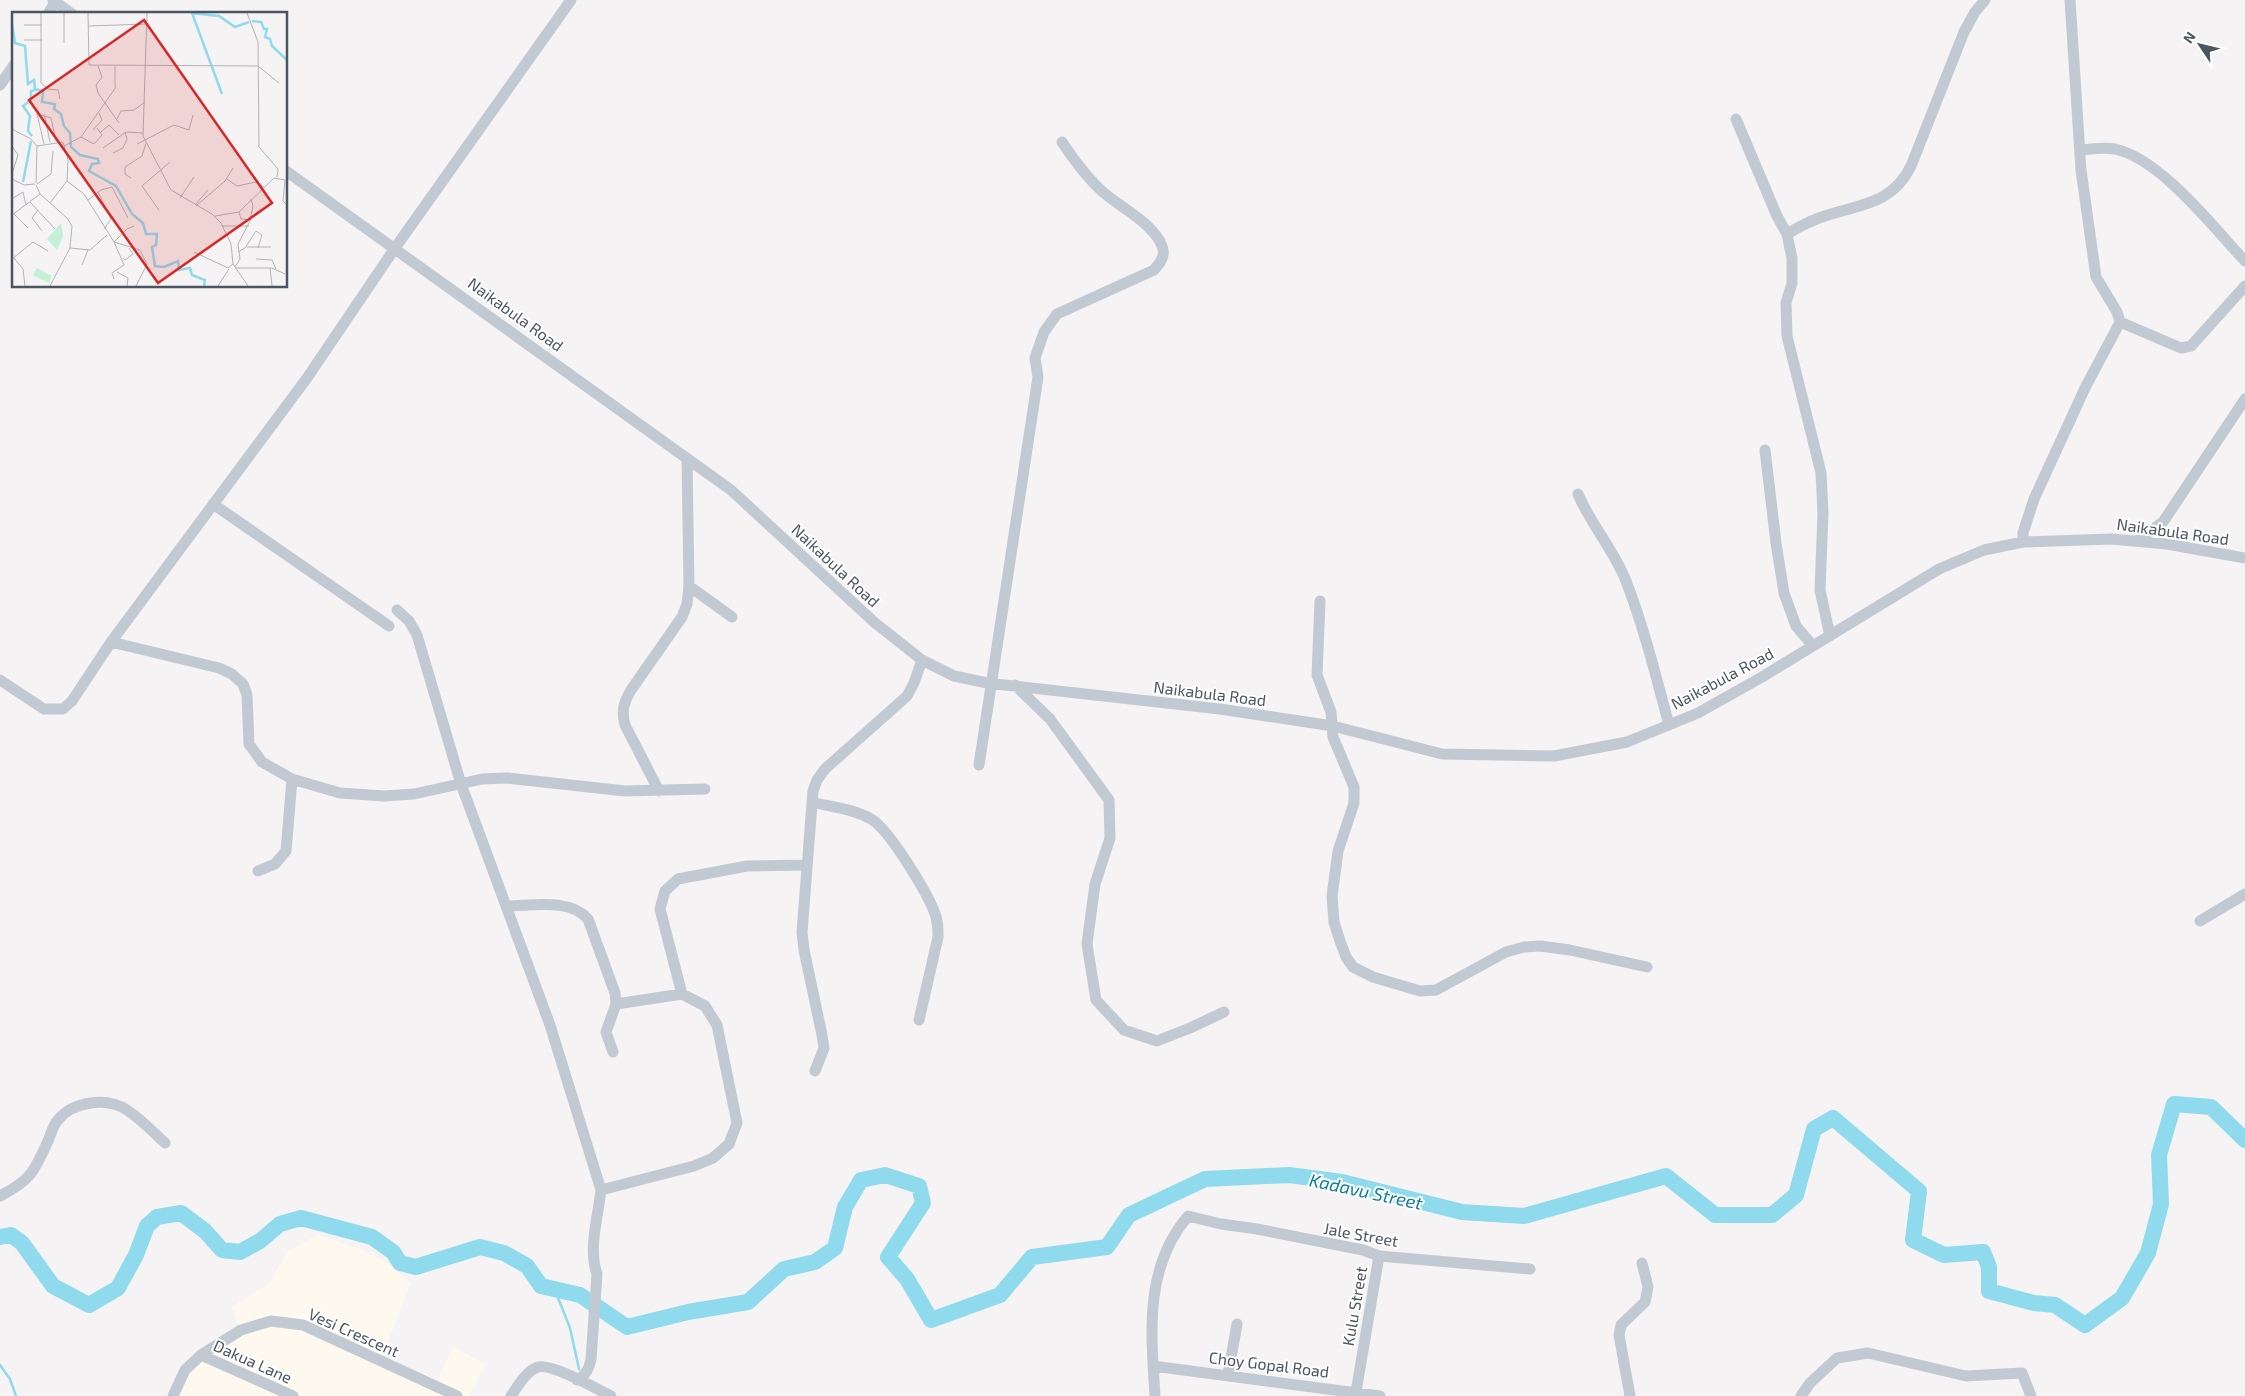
<svg xmlns="http://www.w3.org/2000/svg" width="2245" height="1396" font-family="'Exo 2',sans-serif">
<style>
.commercial{fill:#fdf9ef}
.lines{fill:none;stroke-linecap:round;stroke-linejoin:round}
.stream{stroke:#90daee;stroke-width:2.5}
.river{stroke:#90daee;stroke-width:16}
.minor{stroke:#c1cad2;stroke-width:11}
.labels{text-anchor:middle;dominant-baseline:central;stroke-width:4;stroke-linejoin:round;paint-order:stroke}
.street-label{font-size:16px;fill:#4a5661;stroke:#fff}
.water-label{font-size:18px;font-style:italic;fill:#0c7c9b;stroke:#fff}
.inset-river{fill:none;stroke:#90daee;stroke-width:2.5}
.inset-road{fill:none;stroke:#b1b4b9;stroke-width:1}
.view{fill:#d62828;fill-opacity:0.15;stroke:#d62828;stroke-width:2.5}
.inset-edge{fill:none;stroke:#4a5661;stroke-width:2.5}
</style>
<rect width="100%" height="100%" fill="#f5f3f3"/>
<path class="commercial" d="M318,1235l50,17 19,11 24,20 -30,77 54,26 18,-40 33,19 -17,31h-296l12,-26 55,-40 -9,-23 37,-23 20,-33z"/>
<g class="lines">
<path class="stream" d="M555,1290l15,38 9,41
M0,1365l10,14 6,17"/>
<path class="river" d="M0,1237l11,-2 11,8 31,43 36,19 29,-17 18,-33 11,-29 10,-9 24,-4 24,18 17,19 18,2 20,-11 20,-17 21,-6 71,19 21,15 7,11 16,4 64,-20 24,6 23,13 14,20 39,9 47,32 61,-15 60,-10 36,-33 31,-7 20,-14 10,-41 16,-27 24,-5 34,11 4,17 -35,54 19,22 24,41 69,-25 32,-38 75,-10 22,-32 76,-36 84,-4 53,7 120,30 62,4 142,-40 49,39h57l24,-20 18,-66 19,-11 86,73 -6,49 31,15 39,-3 6,15v24l45,12 21,2 30,20 37,-27 26,-45 13,-49 -2,-49 15,-51 37,3 34,33"/>
<path class="minor" d="M53,0l19,14
M48,14l7,-12
M0,85l14,-20
M1736,119l41,97 10,18 5,24v25l-6,20 1,33 34,137 2,40 -3,77 10,46
M2081,150c11,-1 23,-3 34,-1 46,10 98,78 130,112
M286,171l445,319 143,132 48,38 32,16 33,7 233,26 113,17 109,28 112,2 73,-14 71,-29 64,-36 177,-108 45,-19 39,-8 88,-3 56,5 78,14
M1787,234c10,-6 21,-12 32,-16 37,-14 72,-11 92,-52l53,-134 11,-20 10,-12
M2120,322l61,26 10,-2 54,-60
M1765,450l11,93 8,50 12,33 17,20
M1578,494c13,31 36,56 48,87 18,47 30,95 43,144
M213,504l176,122
M2138,541l25,-19 82,-123
M2023,542v-9l11,-34 51,-111 35,-66 -3,-10 -21,-35 -15,-107 -11,-170
M689,586l43,31
M1320,601l-3,74 14,37 2,25 21,50v16l-16,48 -6,45 2,26 6,19 6,16 7,10 20,10 47,14 16,-1 70,-38 18,-5 16,-1 30,4 77,17
M397,610l12,11 8,14 44,149 89,241 51,165 93,-24 19,-8 16,-14 8,-21 -20,-98 -12,-19 -23,-12 -66,10
M111,642l108,26 13,6 11,10 4,11 2,49 13,18 30,17 48,14 44,3 30,-2 68,-15 25,-1 118,13 80,-2
M0,680l44,29h19l9,-8 39,-59 196,-264 88,-130 176,-248
M1015,685l35,34 59,81 1,38 -15,46 -8,60 9,56 28,30 33,11 33,-13 34,-16
M979,765l59,-388 -3,-19 9,-26 13,-18 97,-44c6,-7 12,-14 8,-24 -9,-23 -41,-38 -59,-54 -16,-14 -29,-32 -41,-50
M659,791l-34,-66c-4,-15 -1,-23 6,-35l51,-73 5,-13 2,-18 -2,-126
M812,802c19,5 42,7 59,17 18,10 55,72 63,92 4,9 4,17 4,26l-19,83
M258,871l17,-7 11,-13 6,-72
M507,906c25,0 63,-8 81,13l27,74 1,11 -10,28 7,20
M2200,921l45,-27
M682,994l-22,-85 5,-18 13,-12 69,-13 60,-1
M815,1071l9,-23 -2,-13 -18,-85 -2,-18 11,-141 4,-11 8,-11 82,-73 7,-13 8,-23
M0,1196c31,-16 34,-24 48,-55 3,-7 5,-16 10,-21 15,-19 49,-23 69,-10 14,9 26,22 38,33
M201,1355l92,41
M1153,1366l227,30
M1228,1375l9,-51
M577,1380c9,-5 12,-11 14,-21l6,-85c-9,-25 1,-57 4,-84
M1356,1392l23,-136
M173,1396l12,-26 16,-15 40,-25 30,-9 32,4 154,71
M511,1396c7,-10 15,-25 27,-29 14,-4 59,22 73,29
M1155,1396c-4,-64 -11,-128 33,-180l33,8 36,5 106,21 16,6 151,13
M1630,1396l-11,-61 2,-10 24,-23 3,-15 -6,-24
M1801,1396l9,-13 27,-25 31,-5 98,23 56,-3 9,23"/>
</g>
<g class="labels">
<g class="street-label">
<text transform="translate(516 314) rotate(36)">Naikabula Road</text>
<text transform="translate(2173 531) rotate(8)">Naikabula Road</text>
<text transform="translate(836 565) rotate(43)">Naikabula Road</text>
<text transform="translate(1722 678) rotate(-28)">Naikabula Road</text>
<text transform="translate(1210 693) rotate(7)">Naikabula Road</text>
<text transform="translate(1361 1234) rotate(10)">Jale Street</text>
<text transform="translate(1354 1306) rotate(-80)">Kulu Street</text>
<text transform="translate(354 1332) rotate(24)">Vesi Crescent</text>
<text transform="translate(253 1361) rotate(24)">Dakua Lane</text>
<text transform="translate(1269 1364) rotate(7)">Choy Gopal Road</text>
</g>
<g class="water-label">
<text transform="translate(1366 1191) rotate(12)">Kadavu Street</text>
</g>
</g>
<g transform="translate(12 12)">
<rect width="275" height="275" fill="#f5f3f3"/>
<path d="M49,211l2,13 -6,14 -10,-11zM25,256l15,8 -3,7 -16,-8z" fill="#c3f1d5"/>
<path class="inset-river" d="M179,1l28,3 16,11 14,-5M180,1l30,81M240,9l9,1 3,7h3l-2,8 5,2 2,7 15,14M0,12l3,19 10,3 3,38 6,-4 1,9 8,2 -1,11 13,2 -1,5 7,5 3,12 6,7 1,14 9,8 18,4 1,4 -7,1 -3,7 27,15 16,28 11,9 3,11h11l-1,11 -4,2 3,19 9,1 14,-6 1,9 11,-2 2,7 13,5 -1,6M20,124l-4,-5 2,-15 -7,-10 8,-6v-9l5,-1M11,170l8,-41"/>
<path class="inset-road" d="M29,1v70l7,6 10,1 2,9M76,1l1,52 169,1 21,17M135,1l-4,123 28,54 41,24 9,9 10,21 2,20 15,22M235,1l11,29 1,105 19,22 -1,8M12,13h18M76,14l59,-2M12,28h18M52,31v-30M86,54l4,11 -6,8 2,8 21,30M103,54v21M0,82v28M25,102l7,30M26,102l13,4 5,23M32,102l6,28M105,107l4,-8 13,-1 11,-8M85,116l5,7 -8,9 -13,-7 35,-50M0,117l19,10 6,7 -1,37M81,118l9,-10 -3,-7M89,120l8,-7 10,10M125,132l37,-19 15,5 4,-15M0,134l6,9 -6,19M25,134l26,-4 5,18 -1,21 -17,22M52,134l17,-9M91,136l23,-16 17,1M101,141l10,-5 4,-9 -2,-7M119,166l-6,-4v-7l17,-11 4,-13M0,167l12,6 11,-1M215,167l10,7 19,-4 8,5M55,169l17,13 30,48 26,8 7,14 -11,22M25,172l14,-10 2,-23M24,173l4,9 27,24 5,8 -2,22 -20,38M86,180l13,27 -7,10M1,186l10,-6 3,13M168,186l14,-21M76,188l13,-10 11,-3 16,31M18,190l25,27M183,193l13,-15M184,194l29,-25 8,-13M26,198l-6,8 10,13M147,198l-17,-24 28,-24M227,200l2,7 10,1M2,202l14,14M0,203l28,-21M203,204l24,-4 35,-34 11,2 -2,21 4,4M210,214h27M235,235h24M58,236l20,2 17,-15M182,240l34,16 5,-4M226,240l7,-4 11,-17 6,4 -4,13M2,246l9,11 2,17M111,246l2,2 8,-6 -4,-6M0,247l21,-17 15,9M244,247l16,1 4,9M70,253l6,-15M223,255l5,-8 -2,-15 12,-23 3,-15 -2,-7M224,256h36l13,6M258,256l2,18M105,260l11,6 -1,8M102,267l-2,-6 12,-8 -10,-23 13,-13 7,-3M206,274l11,-17"/>
<path class="view" d="M132,8l128,183 -114,80 -129,-183z"/>
<rect width="275" height="275" class="inset-edge"/>
</g>
<g transform="translate(2200 45) rotate(305)" stroke="#ffffff" stroke-width="4" paint-order="stroke">
<path d="M0-4L9 19L0 12L-9 19Z" fill="#4a5661"/>
<text y="-8" font-size="14" font-weight="bold" text-anchor="middle" fill="#4a5661">N</text>
</g>
</svg>
